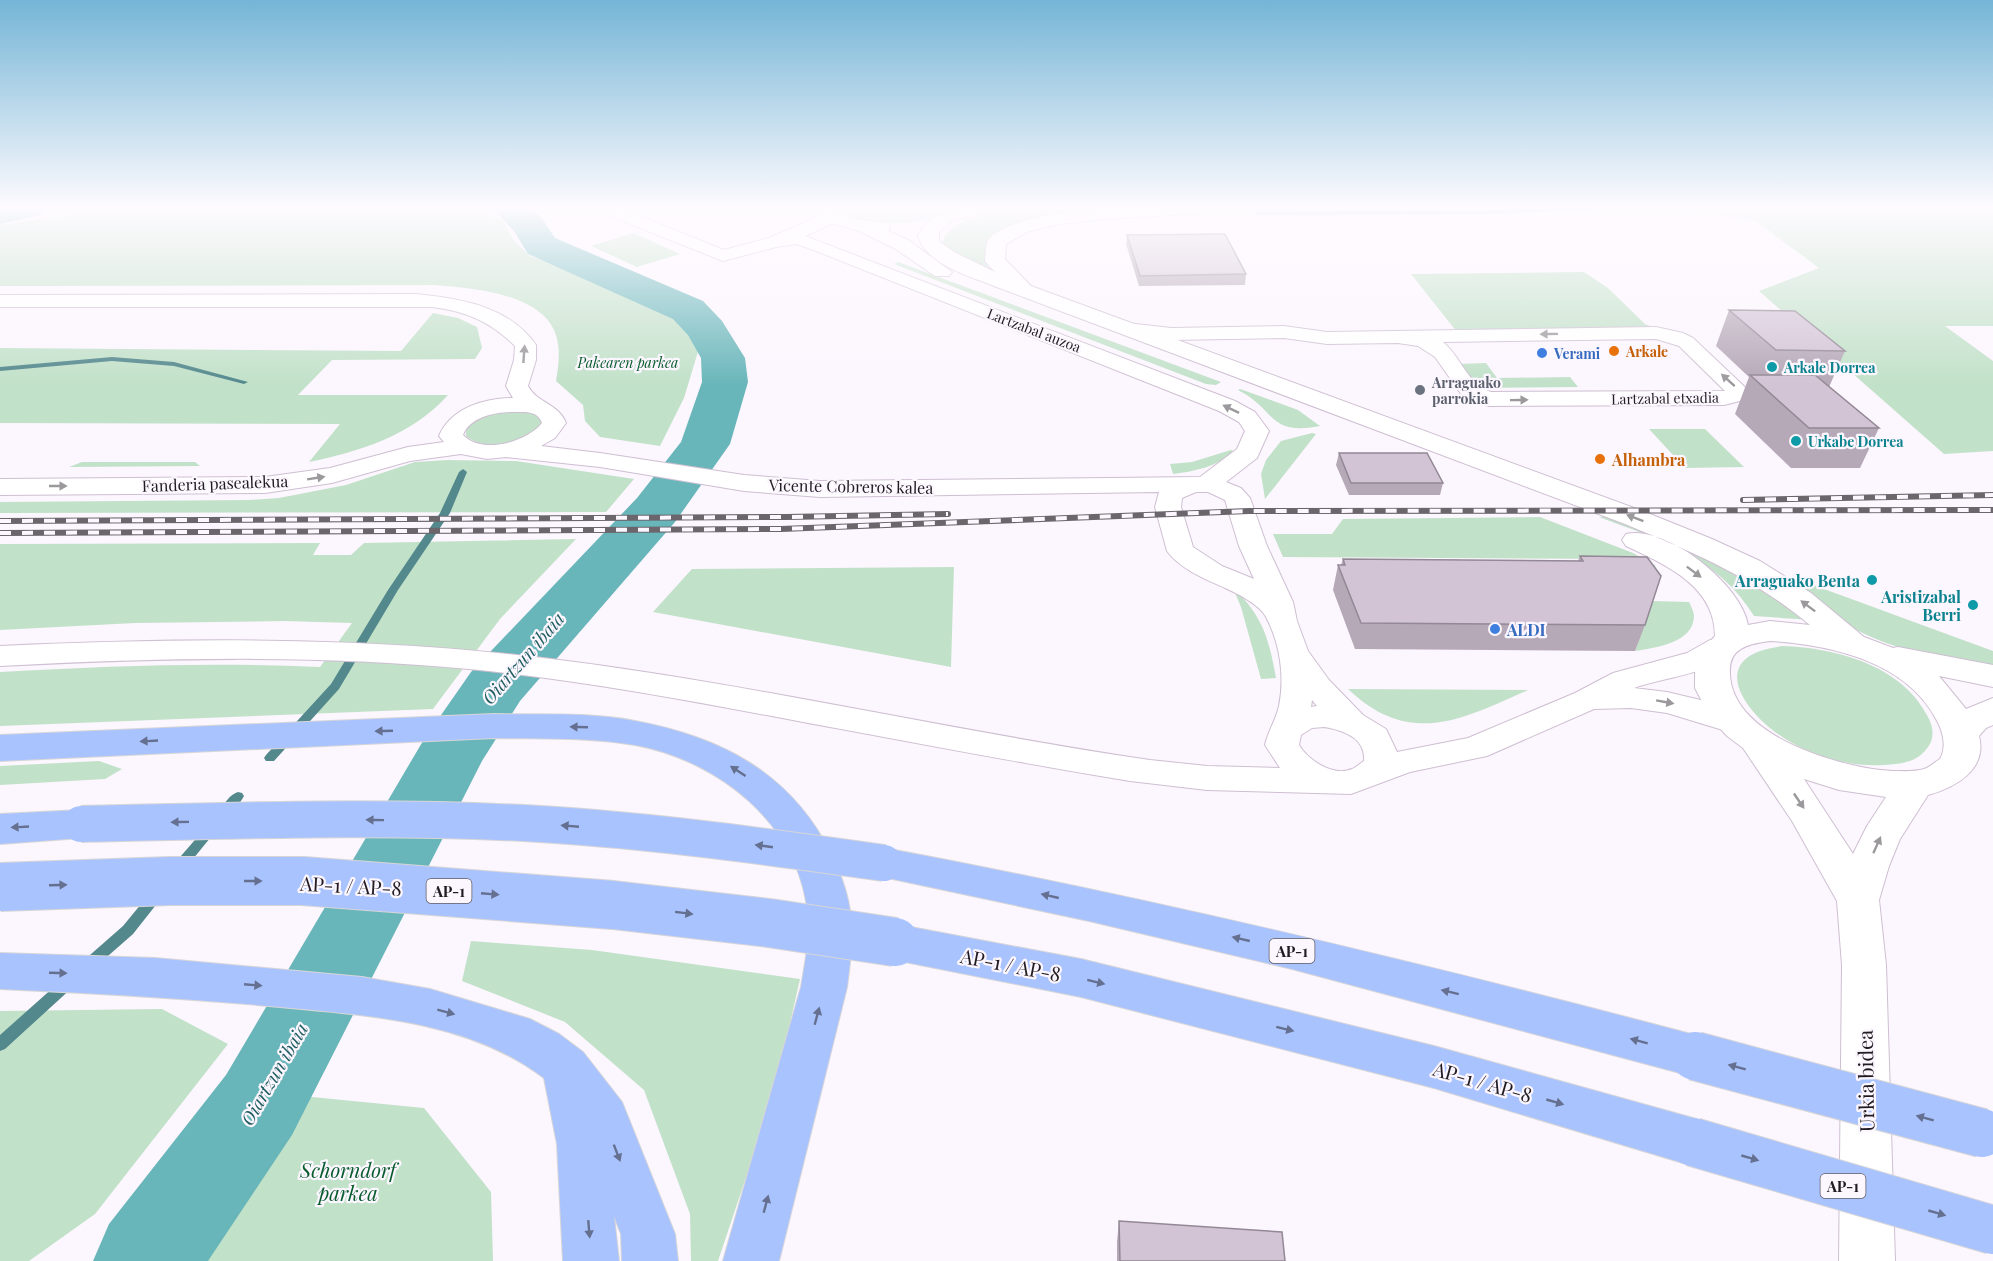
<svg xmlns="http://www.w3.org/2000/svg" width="1993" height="1261" font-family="'Playfair Display',serif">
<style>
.green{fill:#c2e1c9}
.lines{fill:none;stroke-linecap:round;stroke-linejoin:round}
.stream{fill:#53888c;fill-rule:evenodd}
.river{fill:#69b6ba;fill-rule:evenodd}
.street-casing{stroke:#cebfd2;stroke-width:2}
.secondary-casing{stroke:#cebfd2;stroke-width:2}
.highway-casing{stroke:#d7d6d7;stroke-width:2}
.street{fill:#fff;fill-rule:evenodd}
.secondary{fill:#fff;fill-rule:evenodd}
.highway{fill:#a9c3ff;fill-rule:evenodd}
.rail-casing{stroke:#6b656c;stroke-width:6}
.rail{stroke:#fcf6fe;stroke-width:4;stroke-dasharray:11;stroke-linecap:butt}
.highway-bridge-far1-casing{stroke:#d7d6d7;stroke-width:38;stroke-linecap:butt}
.highway-bridge-casing{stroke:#d7d6d7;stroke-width:50;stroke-linecap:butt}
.highway-bridge-far1{stroke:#a9c3ff;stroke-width:36}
.highway-bridge{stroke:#a9c3ff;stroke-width:48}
.wall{fill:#b5a8b7}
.building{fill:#d2c3d5;stroke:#938895;stroke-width:1.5}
.oneway{fill:#9b999c}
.oneway2{fill:#657090}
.food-dot{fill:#e8710a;stroke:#fcf6fe;stroke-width:2}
.shop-dot{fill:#3f7fe0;stroke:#fcf6fe;stroke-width:2}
.culture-dot{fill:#0f9aa8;stroke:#fcf6fe;stroke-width:2}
.worship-dot{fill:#6b7280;stroke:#fcf6fe;stroke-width:2}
.labels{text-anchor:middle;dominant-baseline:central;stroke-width:4.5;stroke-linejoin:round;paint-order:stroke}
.far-street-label{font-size:14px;fill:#211c22;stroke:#fcf6fe}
.far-food-label{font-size:14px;font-weight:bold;fill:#c56008;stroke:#fcf6fe;text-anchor:start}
.far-shop-label{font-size:14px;font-weight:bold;fill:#366cbe;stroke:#fcf6fe;text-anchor:start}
.far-park-label{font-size:14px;font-style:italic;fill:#075b2d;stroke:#fcf6fe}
.far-culture-label{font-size:14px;font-weight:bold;fill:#0d838f;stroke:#fcf6fe;text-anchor:start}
.far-worship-label{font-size:14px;font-weight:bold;fill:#5b616d;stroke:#fcf6fe;text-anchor:start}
.shield{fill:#fcf6fe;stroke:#635d64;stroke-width:1.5}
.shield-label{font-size:15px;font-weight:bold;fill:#211c22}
.food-label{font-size:16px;font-weight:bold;fill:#c56008;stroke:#fcf6fe;text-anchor:start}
.street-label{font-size:16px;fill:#211c22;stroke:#fcf6fe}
.culture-label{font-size:16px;font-weight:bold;fill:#0d838f;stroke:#fcf6fe;text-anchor:end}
.shop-label{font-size:16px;font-weight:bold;fill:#366cbe;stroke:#fcf6fe;text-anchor:start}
.water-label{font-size:18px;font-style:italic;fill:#1f5f63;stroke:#fcf6fe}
.near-street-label{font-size:20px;fill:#211c22;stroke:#fcf6fe}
.near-park-label{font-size:20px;font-style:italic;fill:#075b2d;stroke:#fcf6fe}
</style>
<rect width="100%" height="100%" fill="#fcf6fe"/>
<path class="green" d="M119,208h360l24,13 10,18 17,17 85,30 51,25 34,34 -16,53 -24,48 -60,-9 -15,-16 -2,-16 -27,-24c2,-12 4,-25 2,-37 -6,-51 -86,-56 -125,-59l-433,1v-61z
M840,208h110c-19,18 -93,22 -110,0z
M1158,208c-51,3 -150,-6 -174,50l5,11 -31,-13 -16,-12c10,-49 176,-36 216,-36z
M1670,208h323v118h-48l48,35v90l-49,3 -185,-163 60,-23 -63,-47z
M633,233l47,21 -43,13 -46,-21z
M898,262l323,120 -5,3 -10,-1 -312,-120z
M1584,272l24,16 37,36 16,6 -204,2 -46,-58z
M433,313l25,5 19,9 5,21 -7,11 -143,1 -34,35h150c-37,41 -87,56 -139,67l31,-38 -340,-1v-75l401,3z
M1486,363l11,15 73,-1 8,10 -103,1 -18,-24z
M1240,389l58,21 22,16c-53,10 -44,-17 -82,-36z
M503,411c14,0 28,-2 39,8v5c-18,18 -54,30 -76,12 -1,-18 24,-21 37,-25z
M1649,429h56l39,38 -59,1z
M1312,433l4,1 -51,65 -4,-25 5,-14 15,-19z
M1231,450l2,1c-15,16 -38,20 -60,23l-3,-10 22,-2z
M448,460l68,1 118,18 -28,33 -606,1v-11l249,-2 30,-2 67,-13 69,-23z
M82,462h113l5,4 -131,1z
M1617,516l73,28 121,76 -57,-4c-36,-59 -94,-76 -155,-99z
M1540,517l93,36 23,13 -20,12 -17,-19 -336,-2 -10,-23h59l11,-15z
M576,539l-76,80 -67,90 -433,17v-54c107,-6 213,-10 320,-5l32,-44 -68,-2 -149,2 -135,7v-86l320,-1 -7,12h38l13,-12z
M954,567l-3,100 -298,-55 39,-43z
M1793,581l12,1 188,69v17c-54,-11 -112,-18 -157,-51 -15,-11 -28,-24 -43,-36z
M1233,588c30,28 36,51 43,90l-15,1 -20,-72z
M1652,601l37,1c2,4 5,10 5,14 0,27 -40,32 -59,35z
M1783,646c53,2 119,19 145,71 5,9 7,21 0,30 -10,15 -26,17 -44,18 -30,2 -61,-6 -88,-20 -46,-23 -99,-89 -13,-99z
M1348,689l180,1c-66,29 -118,58 -180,-1z
M99,761l23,8 -17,10 -105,6v-19z
M471,941l121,9 208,29 -26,115 -56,167h-27l-1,-47 -46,-124 -79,-68 -103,-41z
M162,1009l66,35 -133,170 -66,47h-29v-250z
M302,1096l122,12 67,84 2,69h-295z"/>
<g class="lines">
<path class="stream" d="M1545,208h53l-3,2 -110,4 -228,1 -3,-2 3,-2 228,-1z
M112,357l62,5 74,20 -4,2 -70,-18 -62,-5 -112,10v-4z
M463,469l4,3 -17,41 -52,77 -59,99 -65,72h-8l-2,-3 2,-3 65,-71 57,-94 52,-77 19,-41z
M238,792l4,1 2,3c-5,8 -12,22 -23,19l-2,-3c4,-7 11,-18 19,-20z
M211,824l4,2 2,3 -2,3 -31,38 -5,2 -5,-2 -2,-3 2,-3 33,-38z
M156,891l5,1 2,4 -30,38 -41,36 -5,2 -5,-2 -2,-4 2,-4 41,-36 28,-34z
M69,976l5,2 2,4 -2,4 -69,63 -5,2v-16l64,-57z"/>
<path class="river" d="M0,208h46l-5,7 -41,9z
M492,208h38l11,9 14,21 148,63 19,20 23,37 3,24 -18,62 -55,78 -155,179 -38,60 -190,374 -84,126h-115l16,-37 117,-149 197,-334 48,-69 166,-174 44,-56 21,-60 -1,-24 -13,-23 -15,-16 -145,-65 -14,-23z"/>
<defs>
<path id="street" d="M611,208h22l-3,4 94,38 45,-12 57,-25h12l2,4 -2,4 -33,15 430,165 20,11 14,19 -12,27 -31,24 15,6 9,10 17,48 26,56 4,19 11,30 21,29 34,35 23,14 11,23 71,-14 107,-45 38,-20 74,-20 23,-13 11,-2 11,2 4,7c-18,27 -73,30 -102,41l33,4 46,11 35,12 4,8 -4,8 -12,3 -69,-21 -36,-5 -37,1 -107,47 -77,16 -59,22 -144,-4 -77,-9c-110,-18 -218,-39 -327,-59 -111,-21 -222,-42 -334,-53 -156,-15 -313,-11 -469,-3v-20c179,-8 357,-10 535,11 206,24 409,73 615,103l57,6 73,2 -15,-23c3,-14 11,-25 14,-39 6,-29 1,-63 -13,-89 -6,-12 -29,-24 -41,-29 -20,-9 -45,-19 -58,-37l-12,-44 4,-15 -339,5 -76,-6 -144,-24 -94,-10 -19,2 -26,-5 -51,7 -78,22 -67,10 -265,2v-16l265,-2 65,-9 78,-21 36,-5 -5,-6c12,-28 45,-38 74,-38l-7,-12 8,-26 1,-14c-24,-24 -49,-35 -83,-39h-432v-12l415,-1c44,4 94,12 121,51v15l-8,26c10,18 30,17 38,37l-11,15 -14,8 59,7 144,22 76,6 380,-4 37,-28 8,-18 -6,-9 -20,-11 -408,-162 -15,-5 -20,3 -53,14 -113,-45 -2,-4zM513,412c11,0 25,-2 29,11 -15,19 -60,32 -79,12 7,-18 32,-23 50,-23zM1196,492h12l17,8 14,46 15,33 -32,-13 -29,-19 -12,-40 1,-9zM1312,700l5,6 -6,1zM1324,727c19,3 42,11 40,34 -4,2 -8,7 -12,8 -19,8 -44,-9 -53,-24l2,-10 11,-7z
M962,208h33l-2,4 -40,8 -8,-5 2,-4z
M1127,323l44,5 113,-2 43,6 329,-5 27,6 10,5 56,53 -9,10 -16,4 -235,1 -20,-6 -8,-6 -26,-37 -17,-11 -20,-3 -71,1 -43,-6 -113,2 -51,-7 -3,-4 3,-4zM1656,339l23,7 46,45 -234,1c-24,-8 -29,-34 -48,-50z"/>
<path id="secondary" d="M815,208h19l19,11 35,4 2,4 -2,4 20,9 44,32 -3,4h-14l-41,-28 -35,-17 -31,-9z
M1101,208h114l-3,4 -6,1 -102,6 -45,5 -32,8 -21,12 -1,15 26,27 614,226 67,27 48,22 51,32 53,44 29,11 5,-1 95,18v22l-54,-11 27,33 27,-11v27l-7,3 -7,8c9,34 -25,52 -51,59l-28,44 -11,27 -10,34 7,65 9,296h-56l3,-296 -5,-64 -45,-80 -49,-73 -16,-12 -17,-19 -15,-29v-23l3,-9 17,-20c0,-50 -49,-71 -89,-90l-4,-6 4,-6c40,-10 116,51 122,91l22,-4 40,4c-56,-47 -119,-74 -185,-101l-631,-238c-25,-10 -68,-22 -76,-50 6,-13 18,-24 33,-20l2,4 -14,12v9l15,11 41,20 -10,-11c1,-7 0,-18 5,-23 20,-21 82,-26 111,-30zM1770,641c60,4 135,20 166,78 7,12 11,28 4,40 -5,3 -10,8 -16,10 -9,3 -22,2 -32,2 -51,-3 -160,-34 -162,-97 -2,-26 18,-30 40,-33zM1804,779l35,11 47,7 -19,29 -14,28z"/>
<path id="highway" d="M494,714c47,1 95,-2 141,7 86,16 156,52 196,133 10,20 18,42 20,65 2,23 -1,45 -4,68l-68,274h-56l78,-274c4,-24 9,-48 7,-72 -9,-91 -88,-154 -173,-170 -46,-8 -94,-6 -141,-7l-494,23v-26z
M81,810l14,4 6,10 -6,10 -14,4 -81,6v-30z
M884,848c273,51 542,116 811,187l17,6 7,15 -7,15 -17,6 -403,-108 -203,-48 -220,-47 -6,-11 6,-11z
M895,924l186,35 353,87 259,72 18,7 7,17 -7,17 -18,7 -259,-78 -353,-91 -186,-37 -16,-6 -6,-12 6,-12z
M0,953l155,5 207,19 68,12 100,30 29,15 24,18 39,50 53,132 3,27h-56l-1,-27 -7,-18 5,45h-56l-6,-117 -13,-66c-77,-59 -182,-63 -275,-72 -90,-8 -179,-13 -269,-17z"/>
</defs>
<use href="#street" class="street-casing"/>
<use href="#secondary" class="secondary-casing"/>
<use href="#highway" class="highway-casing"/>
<use href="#street" class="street"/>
<use href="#secondary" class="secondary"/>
<use href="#highway" class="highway"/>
<defs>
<path id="rail" d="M1743,500l250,-5
M0,521l786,-4 162,-3
M0,533l781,-4 468,-18 744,-1"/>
</defs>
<use href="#rail" class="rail-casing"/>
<use href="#rail" class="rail"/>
<defs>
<path id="highway-bridge-far1" d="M81,824c153,-3 307,-9 459,0 116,7 230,23 344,39
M157,881h152"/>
<path id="highway-bridge" d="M0,887l170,-6h133l310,24 156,18 126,19
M1695,1056l287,77
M1693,1142l300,88"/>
</defs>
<use href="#highway-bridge-far1" class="highway-bridge-far1-casing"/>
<use href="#highway-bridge" class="highway-bridge-casing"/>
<use href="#highway-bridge-far1" class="highway-bridge-far1"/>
<use href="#highway-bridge" class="highway-bridge"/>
</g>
<path class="wall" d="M1127,235l119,39 -1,11 -106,1 -13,-42z
M1729,310l116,41 -16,36 50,41 -19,40h-69l-56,-54 14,-37 -33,-31z
M1339,453l104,30 -3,12h-91l-13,-30z
M1580,556l65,69 -10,26 -280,-2 -22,-59 5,-25h3l2,-6 235,2z
M1119,1221l166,40h-168v-19z"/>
<path class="building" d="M1225,234l21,40 -106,2 -13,-41z
M1729,310l66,1 50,40 -69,-1z
M1750,375h65l64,53h-70z
M1339,453h88l16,30h-92z
M1580,556l67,1 14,19 -16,49 -284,-2 -23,-58h7l-2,-6 240,2z
M1119,1221l163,11 3,29h-165z"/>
<defs><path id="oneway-solid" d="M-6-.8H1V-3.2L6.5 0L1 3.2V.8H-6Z" transform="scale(1.5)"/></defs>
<g class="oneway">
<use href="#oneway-solid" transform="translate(1549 334) rotate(179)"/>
<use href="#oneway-solid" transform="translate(524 354) rotate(-86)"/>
<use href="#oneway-solid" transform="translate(1728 380) rotate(-138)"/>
<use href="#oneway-solid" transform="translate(1519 400) rotate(-1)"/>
<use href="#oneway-solid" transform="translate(1231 409) rotate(-154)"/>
<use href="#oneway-solid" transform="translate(316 478) rotate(-9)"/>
<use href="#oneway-solid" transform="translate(58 486)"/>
<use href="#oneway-solid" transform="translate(1635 518) rotate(-159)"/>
<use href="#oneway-solid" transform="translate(1694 572) rotate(37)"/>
<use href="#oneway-solid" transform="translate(1808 606) rotate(-143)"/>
<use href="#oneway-solid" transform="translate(1665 702) rotate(10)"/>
<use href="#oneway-solid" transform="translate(1799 801) rotate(56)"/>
<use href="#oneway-solid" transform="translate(1877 845) rotate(-66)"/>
</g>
<g class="oneway2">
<use href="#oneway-solid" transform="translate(579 727) rotate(-178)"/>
<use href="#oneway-solid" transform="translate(384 731) rotate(178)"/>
<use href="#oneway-solid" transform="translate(149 741) rotate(177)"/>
<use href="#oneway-solid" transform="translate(738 771) rotate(-147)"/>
<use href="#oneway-solid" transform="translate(375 820) rotate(-179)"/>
<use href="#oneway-solid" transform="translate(180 822) rotate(179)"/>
<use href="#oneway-solid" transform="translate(570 826) rotate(-175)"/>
<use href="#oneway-solid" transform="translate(20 827) rotate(177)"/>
<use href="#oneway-solid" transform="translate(764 846) rotate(-172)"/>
<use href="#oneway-solid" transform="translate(253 881)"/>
<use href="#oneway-solid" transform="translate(58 885) rotate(-2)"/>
<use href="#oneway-solid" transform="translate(490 894) rotate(5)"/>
<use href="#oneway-solid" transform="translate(1050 896) rotate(-167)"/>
<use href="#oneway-solid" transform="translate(684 913) rotate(7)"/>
<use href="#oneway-solid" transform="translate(1241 939) rotate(-167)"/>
<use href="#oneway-solid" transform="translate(58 973) rotate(2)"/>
<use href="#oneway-solid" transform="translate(1096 982) rotate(14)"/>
<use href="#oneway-solid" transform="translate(253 985) rotate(5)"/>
<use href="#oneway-solid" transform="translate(1450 992) rotate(-166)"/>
<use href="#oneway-solid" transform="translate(446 1012) rotate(15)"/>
<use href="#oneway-solid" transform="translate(817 1016) rotate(-75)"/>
<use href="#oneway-solid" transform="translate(1285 1029) rotate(14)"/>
<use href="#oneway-solid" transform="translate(1639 1041) rotate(-165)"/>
<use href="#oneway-solid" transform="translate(1737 1067) rotate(-165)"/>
<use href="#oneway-solid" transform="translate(1555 1102) rotate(16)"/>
<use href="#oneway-solid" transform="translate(1925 1118) rotate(-165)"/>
<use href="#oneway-solid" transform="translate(617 1153) rotate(69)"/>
<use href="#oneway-solid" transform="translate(1750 1158) rotate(16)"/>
<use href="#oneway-solid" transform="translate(766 1204) rotate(-75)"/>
<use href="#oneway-solid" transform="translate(1937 1213) rotate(16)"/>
<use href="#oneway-solid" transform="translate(589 1229) rotate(85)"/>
</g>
<linearGradient id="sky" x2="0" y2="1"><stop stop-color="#75b5d6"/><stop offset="0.54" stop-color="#fefbff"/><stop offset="1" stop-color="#fefbff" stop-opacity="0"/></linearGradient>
<rect width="1993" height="385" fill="url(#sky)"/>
<g class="food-dot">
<circle cx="1614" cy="351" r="6"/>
<circle cx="1600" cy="459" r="6"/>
</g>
<g class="shop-dot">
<circle cx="1542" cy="353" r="6"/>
<circle cx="1495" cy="629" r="6"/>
</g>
<g class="culture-dot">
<circle cx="1772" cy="367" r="6"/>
<circle cx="1796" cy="441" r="6"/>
<circle cx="1872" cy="580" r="6"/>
<circle cx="1973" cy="605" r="6"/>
</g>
<circle class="worship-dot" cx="1420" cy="390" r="6"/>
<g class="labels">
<g class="far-street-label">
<text transform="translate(1034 330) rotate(21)">Lartzabal auzoa</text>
<text transform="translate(1665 398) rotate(-1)">Lartzabal etxadia</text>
</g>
<g class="far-food-label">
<text x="1626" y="351">Arkale</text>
</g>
<g class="far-shop-label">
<text x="1554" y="353">Verami</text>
</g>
<g class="far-park-label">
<text x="628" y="362">Pakearen parkea</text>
</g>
<g class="far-culture-label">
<text x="1784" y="367">Arkale Dorrea</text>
<text x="1808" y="441">Urkabe Dorrea</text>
</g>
<g class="far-worship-label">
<text x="1432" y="382">Arraguako<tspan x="1432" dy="16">parrokia</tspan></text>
</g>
<g class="shield">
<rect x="426.5" y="879" width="45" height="24" rx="4.5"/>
<rect x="1269.5" y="939" width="45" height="24" rx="4.5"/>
<rect x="1820.5" y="1174" width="45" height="24" rx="4.5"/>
</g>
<g class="shield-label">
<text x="449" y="891">AP-1</text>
<text x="1292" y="951">AP-1</text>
<text x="1843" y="1186">AP-1</text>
</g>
<g class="food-label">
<text x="1612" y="459">Alhambra</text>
</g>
<g class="street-label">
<text transform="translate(215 483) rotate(-2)">Fanderia pasealekua</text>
<text transform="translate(851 486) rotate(1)">Vicente Cobreros kalea</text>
</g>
<g class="culture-label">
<text x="1860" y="580">Arraguako Benta</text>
<text x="1961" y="596">Aristizabal<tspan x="1961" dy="18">Berri</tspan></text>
</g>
<g class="shop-label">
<text x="1507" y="629">ALDI</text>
</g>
<g class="water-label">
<text transform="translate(523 658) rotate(-49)">Oiartzun ibaia</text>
<text transform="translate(274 1074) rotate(-60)">Oiartzun ibaia</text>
</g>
<g class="near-street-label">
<text transform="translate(351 885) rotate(3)">AP-1 / AP-8</text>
<text transform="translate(1011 964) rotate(11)">AP-1 / AP-8</text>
<text transform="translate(1483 1081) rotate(16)">AP-1 / AP-8</text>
<text transform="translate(1865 1081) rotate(-91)">Urkia bidea</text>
</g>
<g class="near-park-label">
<text x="348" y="1169">Schorndorf<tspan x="348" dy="23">parkea</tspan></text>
</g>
</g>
</svg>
